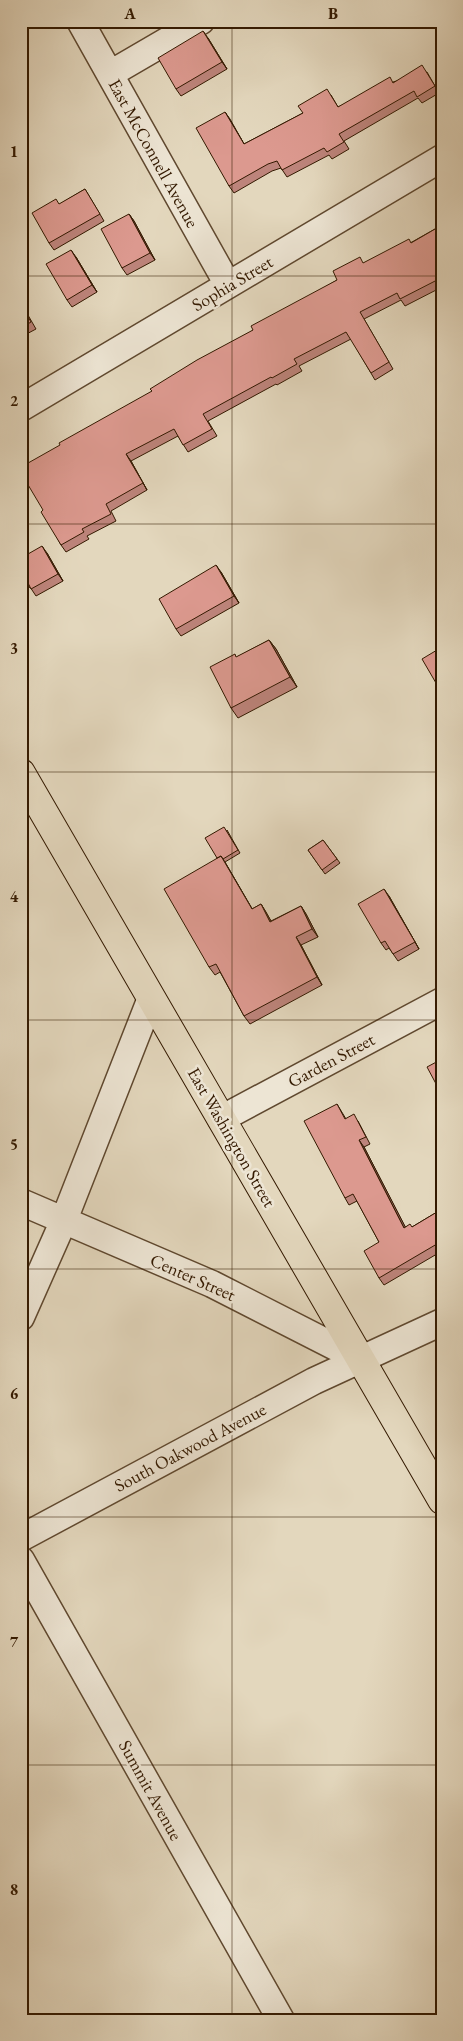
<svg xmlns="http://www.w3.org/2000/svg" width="463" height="2041" font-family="'EB Garamond',serif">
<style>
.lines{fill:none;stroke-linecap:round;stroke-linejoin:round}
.minor-casing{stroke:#5f482f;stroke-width:29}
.major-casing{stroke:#331900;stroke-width:30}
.minor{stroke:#ede5d4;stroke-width:26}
.major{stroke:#e3d7bd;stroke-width:28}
.wall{fill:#bd847b;stroke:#331900}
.shaded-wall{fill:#9a6b64;stroke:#331900}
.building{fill:#dc998f;stroke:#331900}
.grid{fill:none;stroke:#331900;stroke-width:1;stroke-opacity:0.55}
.labels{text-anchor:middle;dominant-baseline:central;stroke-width:5;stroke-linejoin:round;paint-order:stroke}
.street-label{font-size:18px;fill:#331900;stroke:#ede5d4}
.neatline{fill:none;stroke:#331900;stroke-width:2}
.grid-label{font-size:16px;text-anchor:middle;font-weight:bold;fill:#331900}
</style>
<rect width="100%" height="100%" fill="#e3d7bd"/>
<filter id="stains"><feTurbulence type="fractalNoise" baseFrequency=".004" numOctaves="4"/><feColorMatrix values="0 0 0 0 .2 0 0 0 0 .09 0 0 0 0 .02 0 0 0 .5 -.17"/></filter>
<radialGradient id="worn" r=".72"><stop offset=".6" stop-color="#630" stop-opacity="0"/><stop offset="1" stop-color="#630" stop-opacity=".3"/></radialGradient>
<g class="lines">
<defs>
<path id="minor" d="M80,21l148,264
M110,74l91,-53
M21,408l421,-250
M221,1119l221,-118
M21,1202l191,82 149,76
M21,1317l43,-97 87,-222
M21,1538l293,-157 128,-59
M21,1560l260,460"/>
<path id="major" d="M21,773l421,727"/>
</defs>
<use href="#minor" class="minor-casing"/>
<use href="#major" class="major-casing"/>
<use href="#minor" class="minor"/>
<use href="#major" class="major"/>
</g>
<path class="wall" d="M208,38l19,31 -46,27 -5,-7z
M427,72l12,21 -17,10 -4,-5 -74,43 5,8 -17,10 -3,-4 -42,22 -6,-9 -9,3 -38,22 -5,-7 -4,-74 19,32 59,-31 28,-18 7,12 55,-25z
M85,189l19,32 -50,29 -5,-7 11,-39z
M129,214l5,7 21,39 -28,15 -5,-7z
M442,225v62l-37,19 -4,-6 -37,19 29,50 -18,11 -24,-41 -52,27 3,5 -25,14 -1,-1 -68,37 9,15 -29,16 -10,-16 -47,25 16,29 -36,21 5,10 -29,15 2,3 -23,13 -5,-7 -18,-35 109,-119 185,-111 27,-17 48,-21z
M76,257l21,35 -25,15 -5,-7z
M21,303l15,26 -15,8z
M47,553l16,28 -27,15 -6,-9 -9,5v-34z
M221,572l18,31 -58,33 -5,-7z
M269,640l7,9 21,38 -59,31 -7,-10 6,-51z
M442,647v42l-1,1 -5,-7z
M227,830l13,23 -15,9 27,47 9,-5 10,17 30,-15 5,8 12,23 -17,8 21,40 -72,39 -6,-8 -24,-44 -5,3 -6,-8 8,-109z
M323,840l17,23 -15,11 -17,-24z
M389,896l30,53 -21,12 -9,-13 -3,2 -5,-7z
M337,1104l9,15 12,2 12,23 -6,3 41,80h7l30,-18v42l-58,34 -5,-7v-36l-22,-41 -8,4 -4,-7z"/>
<path class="shaded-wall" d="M203,31l5,7 19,31 -5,-7z
M225,112l5,7 18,32 -4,-7z
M129,214l5,7 21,39 -5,-7z
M71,250l5,7 21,35 -5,-7z
M126,454l5,7 16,29 -4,-7z
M42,546l5,7 16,28 -5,-7z
M216,565l5,7 18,31 -5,-7z
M269,640l7,9 21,38 -7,-10z
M221,856l5,8 31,53 -5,-8z
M384,889l5,7 30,53 -4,-7z
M261,904l5,8 10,18 -6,-8z
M301,906l5,8 12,23 -6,-8z
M296,937l5,8 21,40 -5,-8z
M359,1140l5,7 45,87 -5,-6z"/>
<path class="building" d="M203,31l19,31 -46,27 -18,-31z
M422,65l13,21 -18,11 -3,-6 -75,43 5,8 -17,10 -3,-4 -42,22 -5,-9 -9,3 -39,22 -33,-58 29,-16 19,32 59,-31 -5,-7 29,-17 11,18 52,-30 3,6z
M85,189l15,25 -51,29 -17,-30 24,-14 3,5z
M129,214l21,39 -28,15 -21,-39z
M442,225v59l-3,-5 -39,20 -3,-6 -37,19 29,50 -18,11 -25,-41 -52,27 3,5 -25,14 -1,-1 -68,37 9,15 -29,16 -9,-16 -48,25 17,29 -37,21 5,10 -29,15 2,3 -23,13 -20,-33 2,-2 -22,-37v-6l39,-22 -1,-2 93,-52 -2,-2 47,-29 56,-30 -2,-4 86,-46 -4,-9 27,-14 3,6 46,-24 2,4z
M71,250l21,35 -25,15 -21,-36z
M21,304l10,18 -10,6z
M42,546l16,28 -27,15 -5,-10 -5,3v-24z
M216,565l18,31 -58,33 -17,-30z
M269,640l21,37 -59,31 -21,-41 25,-13 1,3z
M442,647v32l-6,4 -14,-24z
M224,827l14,23 -15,9 -2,-3 -4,2 -12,-20z
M323,840l14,19 -15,11 -14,-20z
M221,856l31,53 9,-5 9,18 31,-16 11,23 -16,8 21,40 -73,39 -28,-52 -7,3 -45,-78z
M442,867v12l-5,-9z
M384,889l31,53 -22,12 -8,-13 -4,2 -23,-39z
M442,1059v36l-15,-28z
M337,1104l8,15 9,-5 12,23 -7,3 45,88 6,-4 2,3 30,-18v32l-63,37 -15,-27 15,-9 -26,-48 -8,4 -41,-77z"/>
<path class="grid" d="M232,21v1999M21,276h421M21,524h421M21,772h421M21,1020h421M21,1269h421M21,1517h421M21,1765h421"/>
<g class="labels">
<g class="street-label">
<text transform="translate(154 153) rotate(61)">East McConnell Avenue</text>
<text transform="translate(232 283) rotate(-31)">Sophia Street</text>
<text transform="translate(331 1060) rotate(-28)">Garden Street</text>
<text transform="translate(232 1137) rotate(60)">East Washington Street</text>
<text transform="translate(193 1277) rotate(24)">Center Street</text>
<text transform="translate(190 1447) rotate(-28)">South Oakwood Avenue</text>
<text transform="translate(151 1790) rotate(61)">Summit Avenue</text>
</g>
</g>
<rect width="463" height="2041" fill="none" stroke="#e3d7bd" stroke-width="55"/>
<rect x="28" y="28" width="408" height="1986" class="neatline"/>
<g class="grid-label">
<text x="130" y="19">A</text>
<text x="333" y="19">B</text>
<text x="14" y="157">1</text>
<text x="14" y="406">2</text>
<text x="14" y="654">3</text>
<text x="14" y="902">4</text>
<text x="14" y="1150">5</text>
<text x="14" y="1399">6</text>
<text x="14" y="1647">7</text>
<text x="14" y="1895">8</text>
</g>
<rect width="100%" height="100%" filter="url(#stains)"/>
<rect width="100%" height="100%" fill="url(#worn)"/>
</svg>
